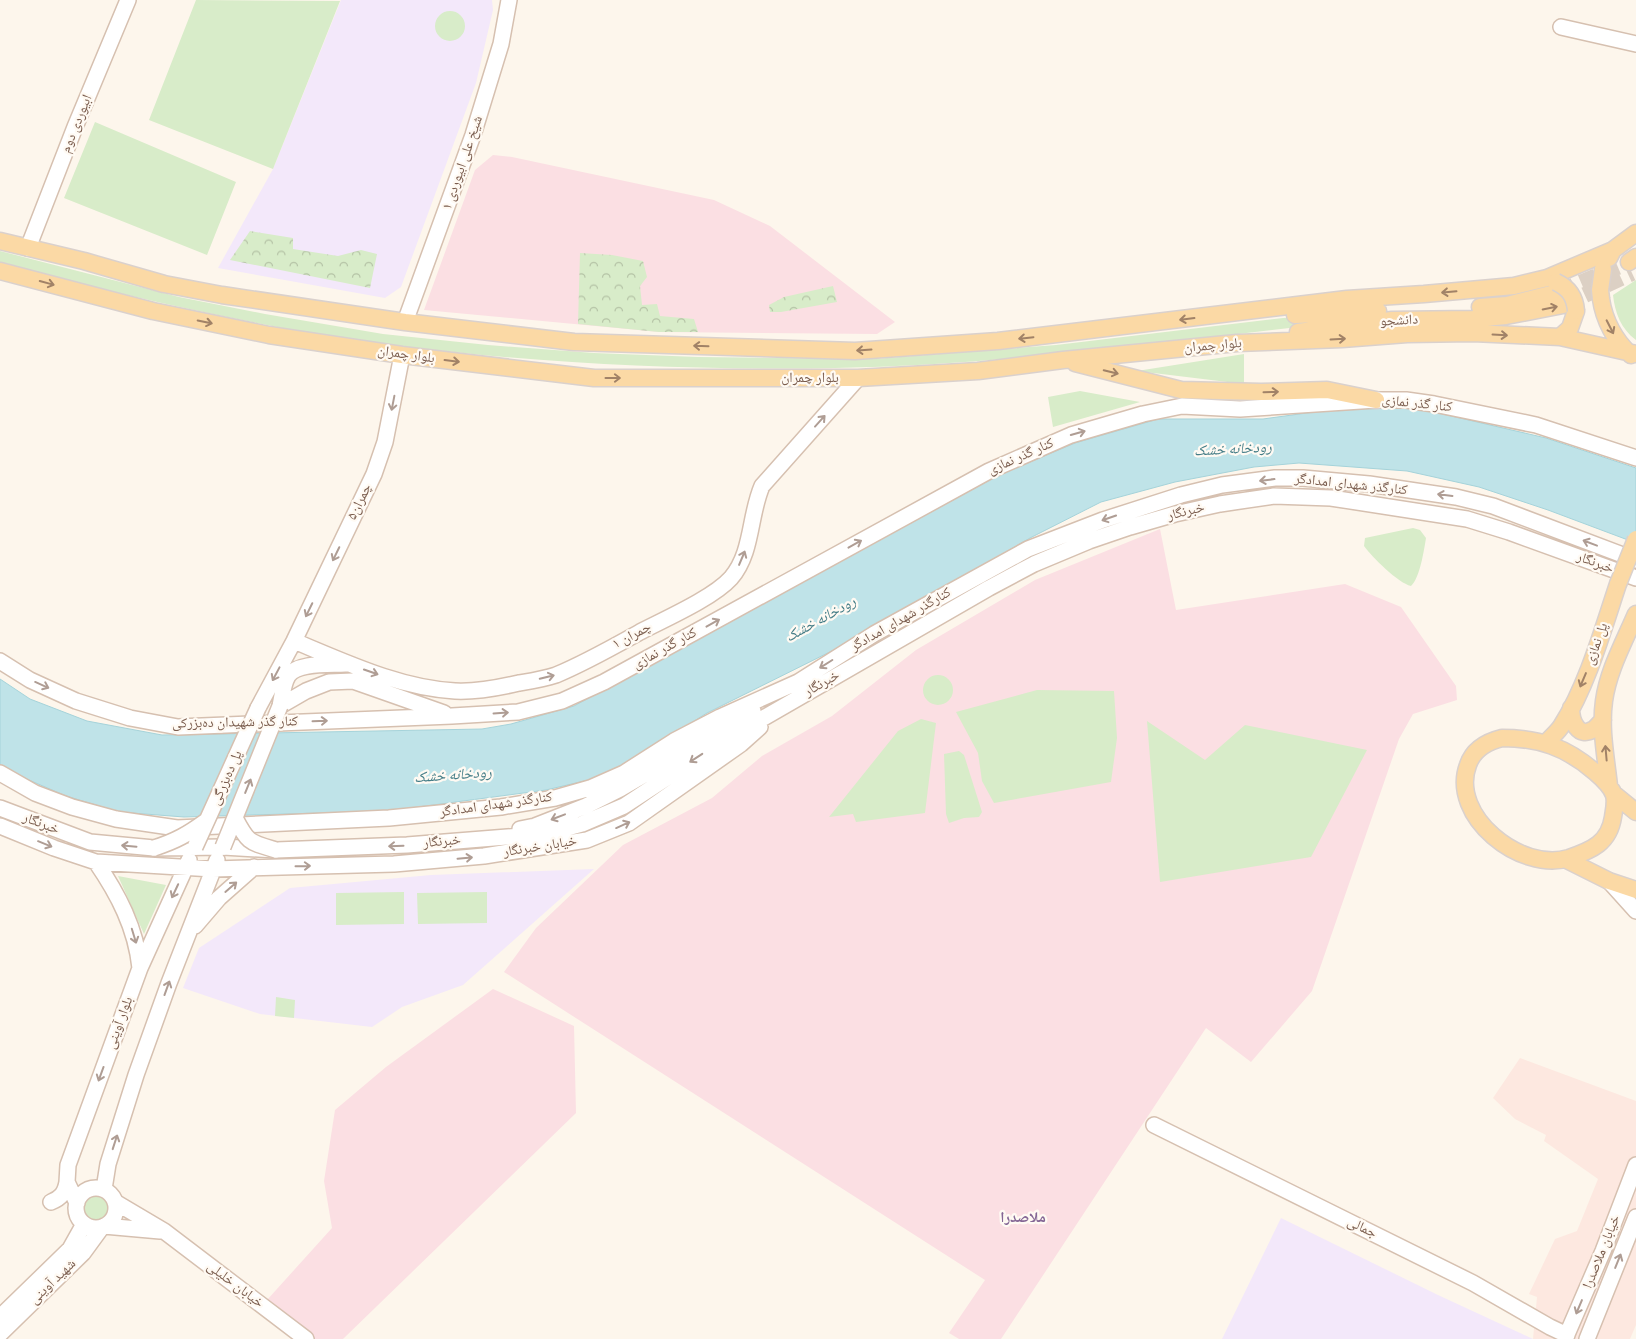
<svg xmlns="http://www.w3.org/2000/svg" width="1636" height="1339" font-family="Overpass,'Noto Naskh Arabic',sans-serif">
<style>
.commercial{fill:#fde8e0}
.education{fill:#f3e8fa}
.medical{fill:#fbdfe3}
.grass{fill:#d8ecc9}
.park{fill:url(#park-crowns)}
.water{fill:#bfe3e8;stroke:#a5d3da}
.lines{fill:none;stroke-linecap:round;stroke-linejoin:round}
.primary-tunnel{stroke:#dcd0c4;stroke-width:16;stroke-dasharray:16 8;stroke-linecap:butt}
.secondary-casing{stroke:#d6c0b0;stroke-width:18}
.primary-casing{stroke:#dad1cd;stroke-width:19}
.secondary{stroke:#fff;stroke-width:15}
.primary{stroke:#fbd9a5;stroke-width:16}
.secondary-bridge-casing{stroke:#d6c0b0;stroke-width:18;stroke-linecap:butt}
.primary-bridge-casing{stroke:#dad1cd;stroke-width:19;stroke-linecap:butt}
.secondary-bridge{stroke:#fff;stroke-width:15}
.primary-bridge{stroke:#fbd9a5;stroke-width:16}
.oneway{stroke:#a18267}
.oneway2{stroke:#af9d94}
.labels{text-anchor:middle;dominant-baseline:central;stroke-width:4.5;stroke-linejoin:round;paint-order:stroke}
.street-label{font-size:14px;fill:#7a5c4d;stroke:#fffaf3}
.water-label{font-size:15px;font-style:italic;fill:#437c86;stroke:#fffaf3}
.neighbourhood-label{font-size:15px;font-weight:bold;fill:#846695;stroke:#fffaf3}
</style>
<defs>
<pattern id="park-crowns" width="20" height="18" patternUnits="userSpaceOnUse" patternTransform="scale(1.25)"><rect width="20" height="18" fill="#d8ecc9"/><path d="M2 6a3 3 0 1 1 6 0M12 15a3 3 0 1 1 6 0" fill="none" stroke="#b4c2a5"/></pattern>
</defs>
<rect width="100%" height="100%" fill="#fdf6ec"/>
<path class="commercial" d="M1520,1058l116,43v224l-6,14h-97l4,-42 -8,-3 26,-55 22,-8 21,-52 -54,-38 2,-6 -31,-16 -22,-21z"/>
<path class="education" d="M341,0h151l1,10 -17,73 -75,204 -16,11 -167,-30 55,-99z
M594,869l-131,116 -61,22 -30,20 -112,-13 -77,-26 16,-40 91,-60 141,-13z
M1281,1218l157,77 95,44h-311z"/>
<path class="medical" d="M493,155l19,2 202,43 56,26 125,96 -18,12 -218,-2 -235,-22 51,-140z
M1160,529l16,81 169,-26 56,23 55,79 1,14 -44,14 -14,25 -87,252 -61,71 -45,-34 -205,311h-42l-10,-6 36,-53 -481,-308 32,-44 87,-83 89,-47 50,-42 70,-40 84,-66 119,-70z
M493,989l81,37 2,87 -233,226h-28l-48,-39 65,-72 -8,-47 11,-71 51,-43z"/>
<path class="grass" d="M196,0l144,1 -67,168 -124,-49z
M435 26a15 15 0 1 1 30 0a15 15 0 1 1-30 0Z
M95,122l141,60 -29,73 -143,-57z
M0,251l179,46 86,17 118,20 105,11 106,8 104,4 176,2 182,-14 227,-27 94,-5 1,5c-181,19 -361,47 -543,50 -176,3 -354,-7 -529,-36 -103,-18 -205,-42 -306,-70z
M1636,280v60c-15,-11 -21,-27 -23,-45z
M1244,354v30l-107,-13z
M1080,391l60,11 -87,25 -5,-30z
M1413,528l7,2 6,8c-2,12 -6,40 -15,48 -13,-3 -39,-29 -47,-40l1,-8z
M923 690a15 15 0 1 1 30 0a15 15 0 1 1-30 0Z
M1037,690l77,1 3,47 -6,44 -117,21 -12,-22 -4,-28 -22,-41z
M921,719l15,4 -11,90 -69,9 -3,-8 -24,3 69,-86z
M1147,721l58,39 40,-35 122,25 -56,107 -151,25z
M959,751l5,4 18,57 -3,5 -15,1 -15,5 -3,-9 -2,-60z
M118,876l48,9 -22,49z
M404,892v32l-68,1v-32z
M487,892v31l-69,1 -1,-31z
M276,997l19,3 -1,18 -19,-2z
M81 1207a15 15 0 1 1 30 0a15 15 0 1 1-30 0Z"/>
<path class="park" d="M250,231l43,7v11l45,7 23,-6 16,4 -7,34 -140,-28z
M580,253l32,2 31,6 4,16 -7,9 2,19 15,-1 3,12 34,3 4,13h-39l-81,-8z
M833,286l4,16 -56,10h-11l-1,-7 15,-8z"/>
<path class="water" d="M1404,405l142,33 90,30v75l-88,-33 -69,-23 -72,-16 -108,-8 -45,4 -79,15 -74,20 -71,36 -164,96 -159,79 -101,63 -60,14 -158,21 -204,6 -65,-5 -53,-16 -58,-25 -8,-5v-87l30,20 57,22 75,14 320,-6 29,-5 63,-18 423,-230 78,-33 83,-24h105l80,-11z"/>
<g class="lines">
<path class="primary-tunnel" d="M1559,292l70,-30
M1563,305l69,-32"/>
<defs>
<path id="secondary" d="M1561,27l75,17
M28,248l47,-121 53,-127
M405,322l68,-187 28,-91 8,-44
M294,641c51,21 105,47 161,50 22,1 43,-3 64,-8 12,-2 25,-4 37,-8 29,-12 57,-28 84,-43 25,-13 73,-34 91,-54 22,-26 18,-62 31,-92l96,-108
M0,661l30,19 46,21 54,17 48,9 274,-11 66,-4 44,-11 42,-19 385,-211 82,-36 72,-21 39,-8 58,3 136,-9h30l28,4 102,21 100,33
M280,706l26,-15 23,-9 24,-1 91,32
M280,706c2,-9 3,-22 8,-30 9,-14 42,-11 57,-12
M258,708l36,-67 80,-167 11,-32 17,-87
M0,773l35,20 37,14 44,12 61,9 212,-10 112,-11 54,-9 35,-10 34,-15 50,-32 46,-24 78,-35 76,-48 154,-85 75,-29 78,-25 41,-10 53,-7h28l66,6 87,13 37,9 143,54
M0,808l90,34 64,6 69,-1 53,3 131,-5 138,-11 37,-10 42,-18 96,-63 269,-155 45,-24 55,-23 41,-14 45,-13 45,-10 54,-8 57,2 136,21 42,13 127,46
M0,826l54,22 42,14 117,7 181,-5 90,-8 103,-16 42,-17 112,-79 19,-17
M520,829l15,-3 51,-20 34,-17 133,-78
M96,862c22,32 40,66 44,106
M1609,881l27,30
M195,926l24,-28 35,-31
M1154,1125l319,158 77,44 17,8
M76 1208a20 20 0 1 1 40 0a20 20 0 1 1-40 0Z
M104,1189l4,-25 28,-89 33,-92 48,-123
M51,1202c10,-4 14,-9 16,-20
M115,1202l49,29 142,108
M77,1203l-10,-21 1,-17 72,-197 49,-108
M104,1226l56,5
M0,1317l70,-68 14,-25
M0,1334l83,-81 19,-26
M1565,1339l38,-88 33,-86
M1587,1339l49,-122"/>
<path id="primary" d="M0,241l84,20 80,23 58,11 183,27 169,20 281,9 143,-10 349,-42 77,-5 90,-8 33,-8 66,-28
M1609,258l4,-8 23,-17
M1629,262l7,-5
M0,271l153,40 116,24 133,20 192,23h264l86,-5 34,-2 85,-11 174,-17 105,-4 65,-5 66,-1 87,4 76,17
M1601,299c3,21 14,42 30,56
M1480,307l27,-2 52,-13
M1295,315l83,-4
M1298,332l94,-12 81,-1 33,-3 57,-11
M1560,337l10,-9 6,-17
M1075,363l106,27 80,2 66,-2 49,10
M1571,708c0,13 7,31 23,21 3,-2 6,-6 9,-9
M1502,738c37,0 64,9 93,34 7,6 16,14 19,23 2,7 0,15 -1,22 -4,26 -21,33 -44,41 -48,15 -120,-42 -101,-93 5,-15 18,-23 34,-27z
M1546,743c5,-6 12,-11 16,-18 25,-39 41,-96 56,-141
M1609,786c-3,-28 -9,-57 -5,-85 4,-30 20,-59 32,-87
M1614,794l22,18
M1565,859l44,22 27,9"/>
</defs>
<use href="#secondary" class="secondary-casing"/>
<use href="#primary" class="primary-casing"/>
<use href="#secondary" class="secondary"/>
<use href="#primary" class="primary"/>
<defs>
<path id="secondary-bridge" d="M235,818c13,25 14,24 41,32
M195,847l63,-139
M223,847l57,-141
M154,848c22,-7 34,-14 52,-27"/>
<path id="primary-bridge" d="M1556,282c13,6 19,15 20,29
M1601,299l-1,-9 3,-21
M1618,584l18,-45"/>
</defs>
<use href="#secondary-bridge" class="secondary-bridge-casing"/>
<use href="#primary-bridge" class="primary-bridge-casing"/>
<use href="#secondary-bridge" class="secondary-bridge"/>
<use href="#primary-bridge" class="primary-bridge"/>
</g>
<defs><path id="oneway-shaft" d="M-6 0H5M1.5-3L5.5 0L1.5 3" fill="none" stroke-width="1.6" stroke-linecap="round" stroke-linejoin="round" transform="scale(1.25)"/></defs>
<g class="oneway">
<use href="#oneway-shaft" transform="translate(47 283) rotate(15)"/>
<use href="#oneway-shaft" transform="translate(1449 292) rotate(175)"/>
<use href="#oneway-shaft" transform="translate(1550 308) rotate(-11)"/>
<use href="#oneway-shaft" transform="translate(1187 319) rotate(173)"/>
<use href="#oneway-shaft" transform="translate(205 322) rotate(12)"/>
<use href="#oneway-shaft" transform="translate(1610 327) rotate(63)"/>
<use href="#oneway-shaft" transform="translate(1500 335) rotate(3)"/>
<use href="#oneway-shaft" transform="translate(1026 338) rotate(174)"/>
<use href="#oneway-shaft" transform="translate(1338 339) rotate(-3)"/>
<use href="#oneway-shaft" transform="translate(701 346) rotate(-178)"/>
<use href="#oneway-shaft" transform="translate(864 350) rotate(176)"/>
<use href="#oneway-shaft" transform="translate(452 361) rotate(7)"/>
<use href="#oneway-shaft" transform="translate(1111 372) rotate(14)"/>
<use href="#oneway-shaft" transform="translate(613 378)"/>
<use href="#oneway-shaft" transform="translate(1271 392) rotate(-2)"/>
<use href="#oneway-shaft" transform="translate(1583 680) rotate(113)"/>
<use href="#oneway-shaft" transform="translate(1606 753) rotate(-95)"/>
</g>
<g class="oneway2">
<use href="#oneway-shaft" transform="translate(393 403) rotate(101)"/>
<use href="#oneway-shaft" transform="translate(820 421) rotate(-48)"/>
<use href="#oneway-shaft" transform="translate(1078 433) rotate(-16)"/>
<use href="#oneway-shaft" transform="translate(1267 480) rotate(173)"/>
<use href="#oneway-shaft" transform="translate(1445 495) rotate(-173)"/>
<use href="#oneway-shaft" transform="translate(1109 518) rotate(161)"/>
<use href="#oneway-shaft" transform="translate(1590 543) rotate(-159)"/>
<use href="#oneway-shaft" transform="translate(855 544) rotate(-29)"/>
<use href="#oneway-shaft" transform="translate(336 554) rotate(116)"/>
<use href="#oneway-shaft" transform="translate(742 558) rotate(-67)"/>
<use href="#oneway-shaft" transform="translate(309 610) rotate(116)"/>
<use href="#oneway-shaft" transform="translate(713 623) rotate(-29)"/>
<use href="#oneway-shaft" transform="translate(826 664) rotate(148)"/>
<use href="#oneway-shaft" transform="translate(371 672) rotate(19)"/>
<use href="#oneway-shaft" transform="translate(276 674) rotate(118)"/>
<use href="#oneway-shaft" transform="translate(547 677) rotate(-14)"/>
<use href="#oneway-shaft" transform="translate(42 685) rotate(24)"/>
<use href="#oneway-shaft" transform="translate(501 713) rotate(-4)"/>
<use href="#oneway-shaft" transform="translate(320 721) rotate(-2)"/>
<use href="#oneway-shaft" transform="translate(696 758) rotate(147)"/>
<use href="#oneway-shaft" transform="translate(248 786) rotate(-68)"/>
<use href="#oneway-shaft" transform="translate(558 817) rotate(159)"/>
<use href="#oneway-shaft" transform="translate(623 825) rotate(-24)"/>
<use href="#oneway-shaft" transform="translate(45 844) rotate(22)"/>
<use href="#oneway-shaft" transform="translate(129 846) rotate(-175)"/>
<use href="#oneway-shaft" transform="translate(396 846) rotate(178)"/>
<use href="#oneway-shaft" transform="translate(465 858) rotate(-5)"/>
<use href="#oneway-shaft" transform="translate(303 866) rotate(-1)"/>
<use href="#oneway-shaft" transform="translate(231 887) rotate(-41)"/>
<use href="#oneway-shaft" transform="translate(175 891) rotate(115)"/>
<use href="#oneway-shaft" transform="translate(134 936) rotate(73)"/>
<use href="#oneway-shaft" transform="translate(167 988) rotate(-70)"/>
<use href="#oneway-shaft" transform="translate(101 1074) rotate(110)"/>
<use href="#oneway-shaft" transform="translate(115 1142) rotate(-72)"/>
<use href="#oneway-shaft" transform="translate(1618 1261) rotate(-68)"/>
<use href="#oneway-shaft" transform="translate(1579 1307) rotate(113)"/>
</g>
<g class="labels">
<g class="street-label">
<text transform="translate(77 124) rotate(-68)">ابیوردی دوم</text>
<text transform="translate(463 163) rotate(-71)">شیخ علی ابیوردی ۱</text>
<text transform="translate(1399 321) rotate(-3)">دانشجو</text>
<text transform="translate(1213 346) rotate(-5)">بلوار چمران</text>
<text transform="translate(406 355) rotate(8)">بلوار چمران</text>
<text x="810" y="378">بلوار چمران</text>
<text transform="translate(1417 404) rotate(6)">کنار گذر نمازی</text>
<text transform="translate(1021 457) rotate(-24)">کنار گذر نمازی</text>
<text transform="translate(1351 485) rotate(6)">کنارگذر شهدای امدادگر</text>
<text transform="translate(360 502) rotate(-64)">چمران۵</text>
<text transform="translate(1186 512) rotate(-14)">خبرنگار</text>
<text transform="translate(1595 563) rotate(20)">خبرنگار</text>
<text transform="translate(901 620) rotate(-30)">کنارگذر شهدای امدادگر</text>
<text transform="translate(632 636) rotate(-28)">چمران ۱</text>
<text transform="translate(1597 644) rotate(-70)">پل نمازی</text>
<text transform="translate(665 649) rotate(-29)">کنار گذر نمازی</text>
<text transform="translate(822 684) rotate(-30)">خبرنگار</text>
<text transform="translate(235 723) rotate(-1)">کنار گذر شهیدان ده‌بزرکی</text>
<text transform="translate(227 778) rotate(-66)">پل ده‌بزرگی</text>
<text transform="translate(496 805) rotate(-8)">کنارگذر شهدای امدادگر</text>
<text transform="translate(41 824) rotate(21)">خبرنگار</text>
<text transform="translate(442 842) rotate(-5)">خبرنگار</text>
<text transform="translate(540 847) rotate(-9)">خیابان خبرنگار</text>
<text transform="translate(120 1023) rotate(-70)">بلوار آوینی</text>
<text transform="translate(1362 1228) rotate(26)">جمالی</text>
<text transform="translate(1602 1252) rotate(-68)">خیابان ملاصدرا</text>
<text transform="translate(53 1282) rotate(-44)">شهید آوینی</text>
<text transform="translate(235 1285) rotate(37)">خیابان خلیلی</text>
</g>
<g class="water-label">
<text transform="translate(1233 450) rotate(-3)">رودخانه خشک</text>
<text transform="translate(821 620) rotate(-29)">رودخانه خشک</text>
<text transform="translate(453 776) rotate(-4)">رودخانه خشک</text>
</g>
<g class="neighbourhood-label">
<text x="1023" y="1218">ملاصدرا</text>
</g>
</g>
</svg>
